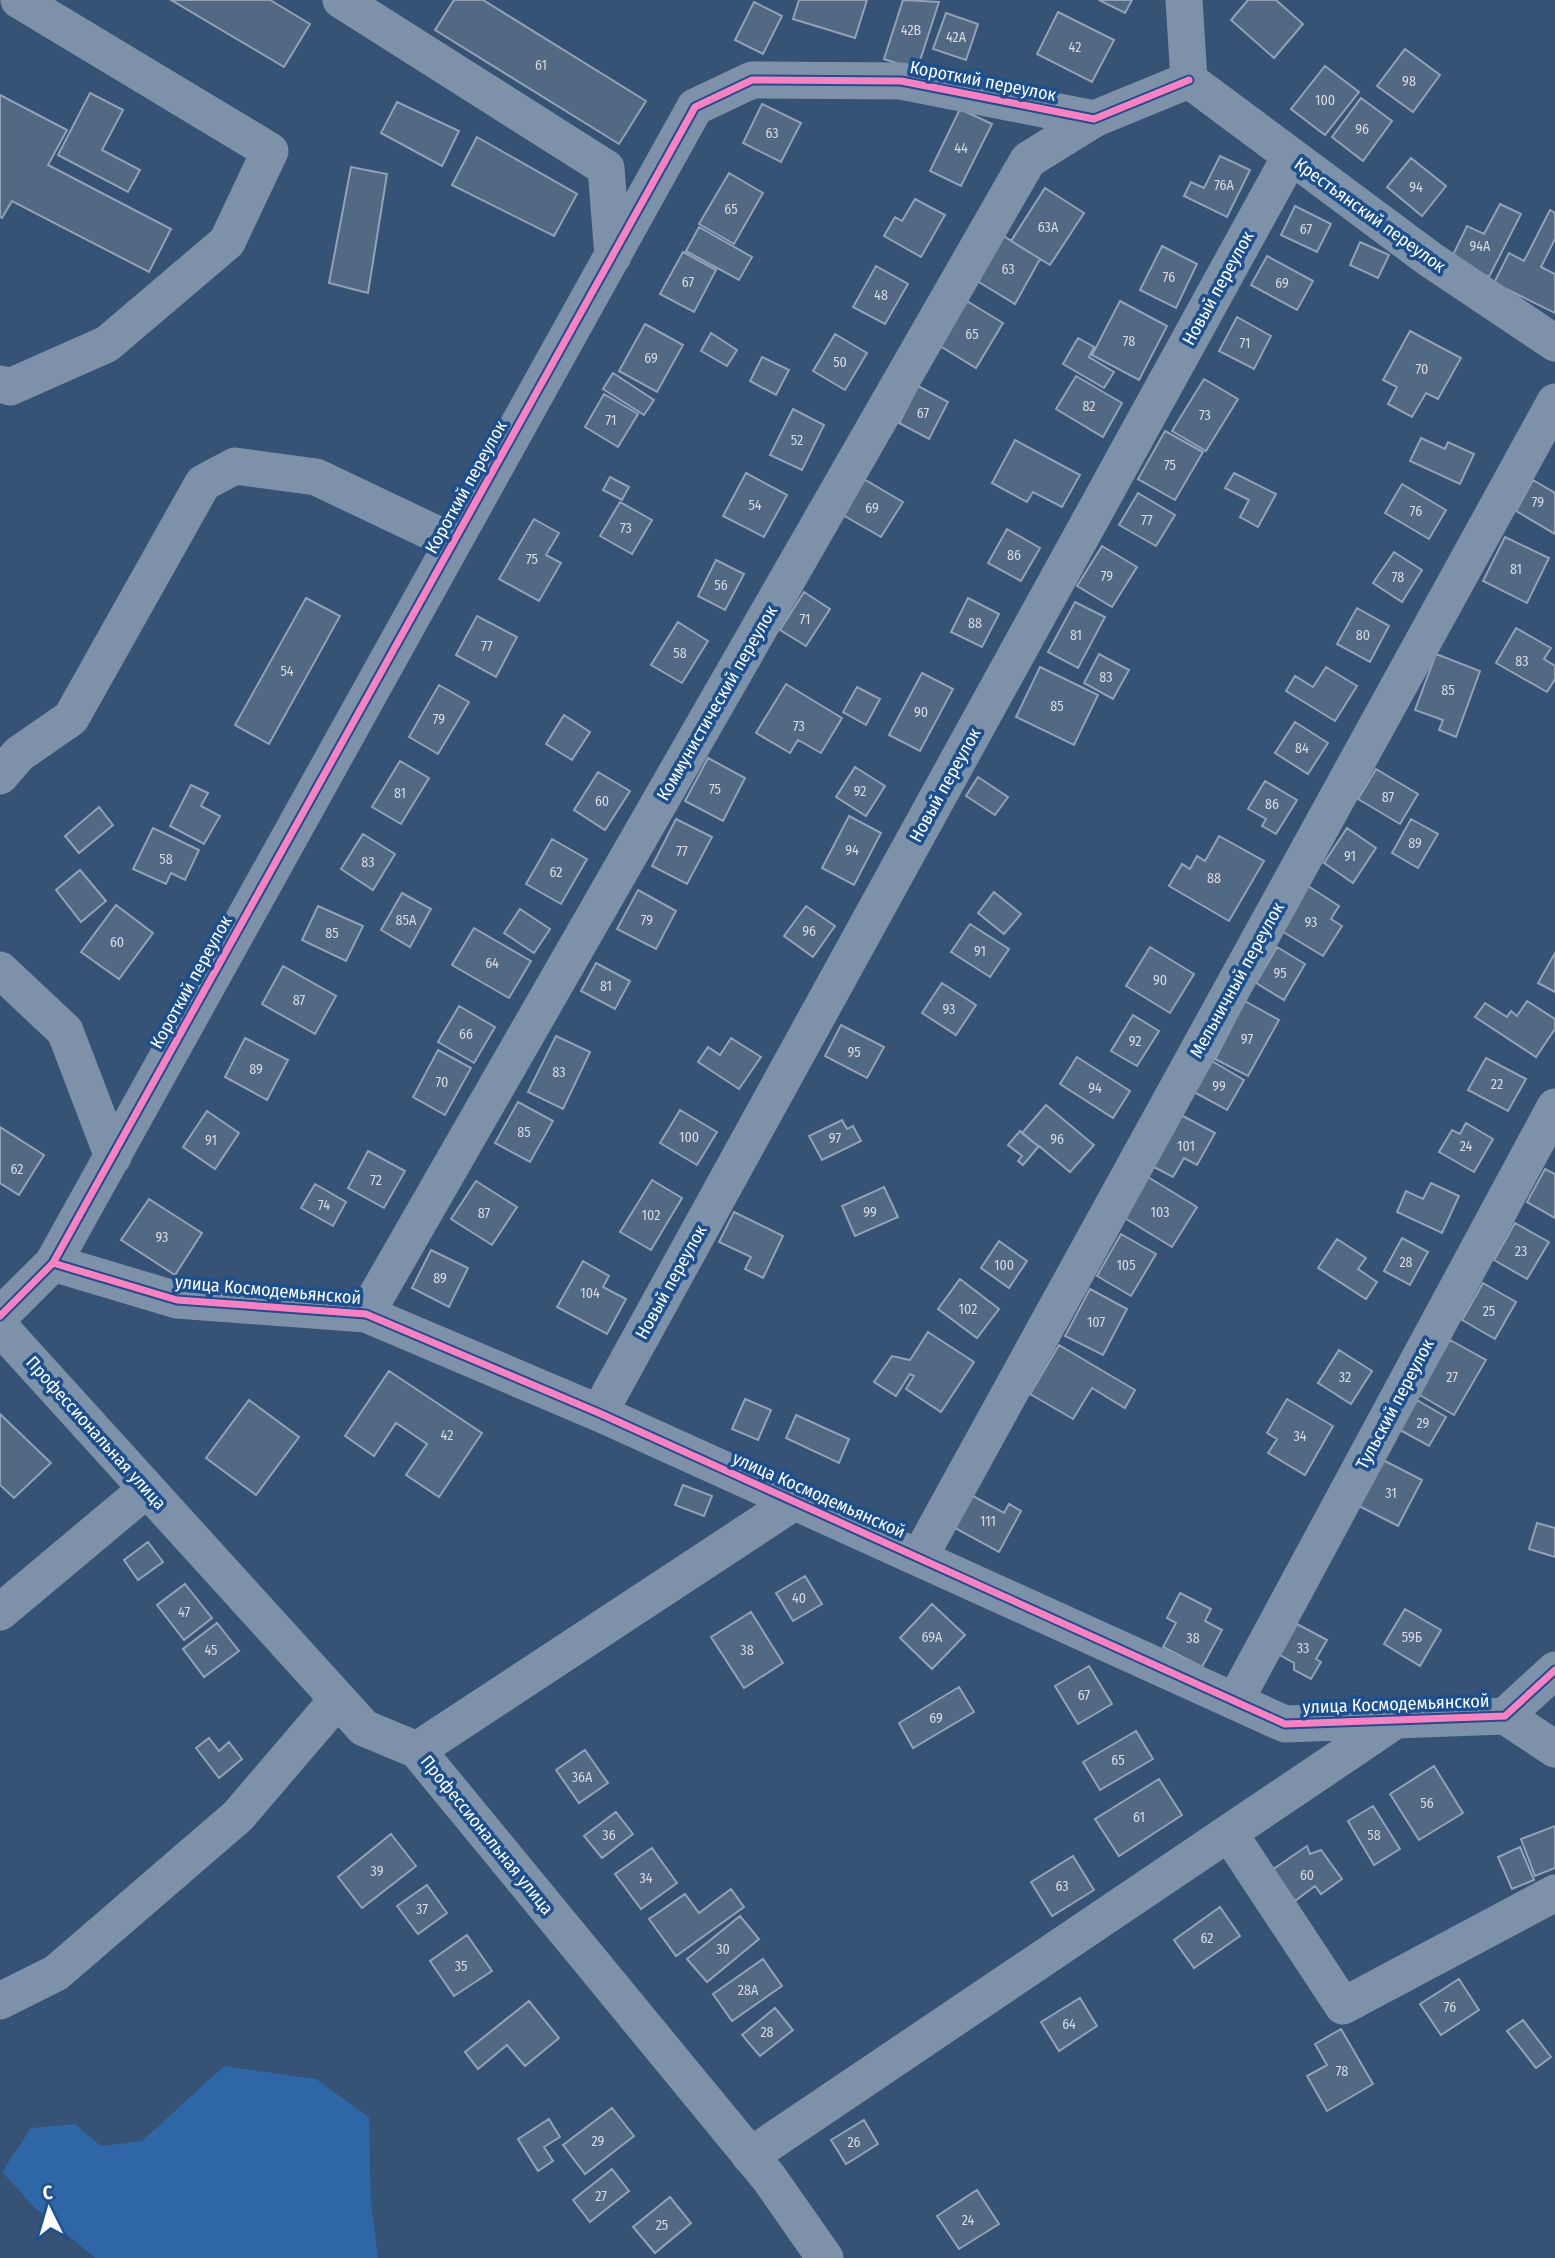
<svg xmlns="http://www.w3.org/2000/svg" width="1555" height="2258" font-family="'Fira Sans Condensed',sans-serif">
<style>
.green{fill:#2f66a5}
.building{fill:#526984;stroke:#92a2b6;stroke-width:2}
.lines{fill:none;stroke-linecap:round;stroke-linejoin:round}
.minor{stroke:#7d92a8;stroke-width:37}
.cycleway-casing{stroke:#1b4f8f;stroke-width:11}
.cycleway{stroke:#ff80c0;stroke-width:7}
.labels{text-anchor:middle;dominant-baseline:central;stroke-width:7;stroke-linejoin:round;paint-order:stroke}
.number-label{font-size:14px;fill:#d4dae0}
.street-label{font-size:18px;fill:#fff;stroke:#1b4f8f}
</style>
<rect width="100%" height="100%" fill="#365274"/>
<path class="green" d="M224,2066l92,13 53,38 2,86 7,55h-283l-60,-50 -33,-36 29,-44 44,-4 26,22 41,-5z"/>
<path class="building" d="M171,0h99l40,24 -26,43z
M454,0h29l163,101 -27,43 -184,-114z
M799,0h68l-12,38 -62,-19z
M903,0l36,2 -22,68 -33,-11z
M1099,0h33l-7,13z
M1248,0h28l27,24 -29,34 -43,-38z
M754,2l28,14 -19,38 -28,-14z
M1058,12l56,28 -22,42 -55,-28z
M946,13l32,11 -12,36 -33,-11z
M1405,49l35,26 -27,37 -36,-26z
M1325,66l34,26 -34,43 -34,-26z
M90,93l33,17 -21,40 38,20 -12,22 -70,-37z
M0,95l67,35 -19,35 123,64 -22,43 -137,-71 -10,17 -2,-1z
M1361,98l31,23 -29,40 -31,-24z
M397,102l62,29 -17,35 -61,-33z
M762,104l39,19 -20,39 -38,-19z
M960,109l32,15 -31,62 -31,-15z
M477,137l100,57 -23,42 -102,-51z
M1220,156l30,14 -23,47 -43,-21 7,-14 13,6z
M1411,158l35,28 -24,30 -35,-29z
M351,167l36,7 -19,119 -39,-10z
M729,173l34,20 -29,51 -35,-20z
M1045,188l39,25 -34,52 -39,-24z
M915,199l30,16 -24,42 -37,-21 11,-19 7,4z
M1500,204l21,10 -32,63 -38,-18 16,-33 17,8z
M1295,206l36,18 -14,28 -36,-17z
M1550,210l5,3v26l-14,28 14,7v39l-61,-30 15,-30 15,8z
M699,227l53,30 -13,23 -53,-29z
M1002,235l38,24 -25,45 -41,-25z
M1360,242l29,13 -11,23 -28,-13z
M1162,246l35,18 -21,44 -36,-18z
M683,252l33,18 -22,42 -34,-18z
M1267,256l46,25 -16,29 -46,-25z
M876,266l32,18 -23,40 -32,-17z
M967,301l36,22 -27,45 -36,-22z
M1120,301l47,25 -28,54 -47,-25z
M1237,317l34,19 -17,33 -35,-18z
M645,324l38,21 -26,47 -38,-21z
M1410,331l51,27 -23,41 -12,-6 -14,24 -24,-13 9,-17 -14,-7z
M711,333l26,17 -10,16 -26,-15z
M835,334l32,19 -22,37 -32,-19z
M1078,338l16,9 -5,10 25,15 -10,16 -41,-24z
M762,357l27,13 -13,25 -26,-14z
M613,373l41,27 -10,15 -41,-26z
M1076,376l46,27 -19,34 -47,-28z
M1204,379l34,20 -32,52 -34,-20z
M918,386l30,16 -19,37 -30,-16z
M604,394l34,20 -20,33 -33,-20z
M793,409l31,16 -22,45 -32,-15z
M1165,431l38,21 -28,48 -37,-21z
M1421,438l24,11 3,-7 26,12 -14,30 -50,-23z
M1015,440l65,35 -18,32 -29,-15 -6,10 -35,-19z
M746,473l41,22 -23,42 -41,-21z
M1234,473l42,21 -18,33 -18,-10 9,-17 -24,-12z
M610,477l19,10 -7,13 -19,-10z
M862,478l41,24 -22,35 -40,-23z
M1533,480l22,13v41l-39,-23z
M1402,484l44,26 -17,29 -44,-26z
M1138,493l37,22 -19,31 -37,-21z
M620,502l32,18 -20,34 -32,-18z
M534,519l25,14 -13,22 15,8 -22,38 -40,-22z
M1007,529l33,19 -19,33 -33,-18z
M1505,537l44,21 -22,45 -44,-22z
M1102,546l35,21 -25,40 -35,-21z
M1394,552l28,18 -20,32 -29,-19z
M716,560l28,14 -19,36 -27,-14z
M804,592l26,17 -24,37 -26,-16z
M306,598l34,18 -71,128 -34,-19z
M968,598l31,16 -17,33 -31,-15z
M1075,602l30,15 -27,51 -30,-16z
M1357,608l32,18 -19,36 -33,-18z
M477,616l40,21 -21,40 -40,-22z
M678,622l30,19 -26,42 -31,-18z
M1516,628l35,20 -7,11 11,7v13l-8,13 -51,-29z
M1099,654l30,16 -16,29 -29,-16z
M1436,654l44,17 -24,66 -17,-7 4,-10 -28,-10z
M1040,667l58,28 -24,50 -58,-28z
M1326,667l31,19 -22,35 -49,-30 9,-15 18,11z
M922,673l31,16 -33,62 -31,-16z
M786,684l56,34 -21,35 -23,-13 -8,13 -34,-20z
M439,685l30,17 -31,52 -29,-17z
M857,687l23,12 -14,26 -23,-13z
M564,715l26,17 -18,28 -26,-16z
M1295,722l33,21 -20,31 -33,-21z
M708,758l37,20 -22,43 -38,-20z
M400,761l29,17 -28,46 -29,-17z
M855,767l30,19 -19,30 -30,-19z
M1376,769l42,25 -18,30 -42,-25z
M598,772l32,19 -25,39 -31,-20z
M978,777l30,20 -13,18 -29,-19z
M1265,781l32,19 -21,34 -14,-8 4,-7 -18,-10z
M191,785l17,8 -7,13 19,10 -16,28 -34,-18z
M99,807l14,18 -34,28 -14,-17z
M849,816l32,17 -27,52 -32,-17z
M676,819l36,18 -25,47 -35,-18z
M1411,819l27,15 -20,34 -26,-15z
M153,828l46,22 -14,30 -14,-7 -5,11 -33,-15z
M1347,828l29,20 -23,35 -29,-20z
M363,834l32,20 -22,36 -32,-21z
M1219,836l45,25 -35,60 -60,-35 13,-22 8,5 7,-13 8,5z
M552,839l35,20 -26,45 -35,-20z
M80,870l26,31 -25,21 -25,-32z
M1308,886l31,20 -8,13 11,7 -19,30 -43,-26z
M638,890l38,21 -20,38 -39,-20z
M994,892l27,22 -17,20 -26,-21z
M402,893l29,16 -21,38 -29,-17z
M116,905l37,28 -34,46 -38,-27z
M318,906l45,20 -17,35 -44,-21z
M806,906l29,20 -22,31 -29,-21z
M520,909l30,20 -16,24 -30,-20z
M970,924l39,25 -19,28 -39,-25z
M474,928l57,33 -22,37 -57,-33z
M1150,947l44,27 -24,39 -44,-27z
M1277,947l28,17 -21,36 -28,-17z
M1555,953v39l-17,-9z
M596,963l34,18 -15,28 -34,-18z
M283,966l53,30 -21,38 -53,-30z
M942,983l34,22 -20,30 -34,-22z
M1245,1001l34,19 -31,56 -33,-17z
M1527,1001l28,18v10l-19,28 -61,-40 10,-14 22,14 4,-6 6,5z
M459,1006l36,21 -21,36 -36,-21z
M1133,1015l26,16 -22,35 -26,-15z
M841,1025l43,22 -17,31 -42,-22z
M556,1036l34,16 -27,57 -35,-17z
M245,1038l43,22 -21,40 -42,-23z
M731,1038l30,19 -22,32 -41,-27 10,-15 12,8z
M438,1050l33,18 -26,47 -32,-18z
M1077,1057l53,34 -17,27 -53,-34z
M1486,1058l40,21 -18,32 -40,-21z
M1212,1061l32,19 -17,30 -33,-18z
M518,1102l35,19 -23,41 -35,-19z
M1046,1105l48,40 -24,27 -31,-26 -16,19 -5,-4 4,-5 -14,-11 12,-14 18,15 -16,-13z
M680,1110l37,22 -20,33 -37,-22z
M207,1111l32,22 -24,36 -32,-22z
M1181,1115l34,18 -18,32 -13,-7 -11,19 -21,-11z
M842,1120l5,9 6,-3 8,15 -39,19 -13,-24z
M1466,1123l27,16 -19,33 -35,-20 13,-22 8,4z
M0,1127l44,28 -25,40 -19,-12z
M368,1151l37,20 -21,37 -36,-20z
M1545,1169l10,5v44l-28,-16z
M1148,1177l49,30 -25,40 -49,-30z
M652,1180l30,18 -31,52 -31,-18z
M476,1181l41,26 -25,38 -41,-26z
M1431,1183l28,13 -17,37 -45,-21 9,-21 17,8z
M315,1184l31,18 -13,24 -32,-18z
M884,1187l14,30 -43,19 -13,-30z
M149,1199l53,34 -27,42 -54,-35z
M734,1212l49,24 -20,42 -18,-9 6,-12 -32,-15z
M1515,1223l34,19 -22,37 -33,-19z
M1121,1234l35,20 -25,42 -34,-20z
M1402,1238l26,14 -18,33 -26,-14z
M1337,1239l29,19 -8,11 19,13 -11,17 -48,-31z
M999,1241l28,20 -18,27 -28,-20z
M431,1250l37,18 -19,39 -37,-19z
M583,1261l26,15 -6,11 23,12 -19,35 -50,-27z
M960,1279l39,30 -22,29 -39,-29z
M1483,1283l33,19 -21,37 -33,-19z
M1090,1289l37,20 -24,46 -38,-19z
M928,1332l46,30 -33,50 -35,-23 8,-13 -4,-2 -14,22 -22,-14 18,-26 18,4z
M1450,1340l36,20 -32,55 -36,-21z
M1059,1345l76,45 -10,18 -33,-20 -19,31 -43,-25z
M1339,1350l33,21 -21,33 -33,-21z
M389,1371l93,62 -43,64 -33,-22 21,-31 -31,-21 -22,33 -29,-20z
M745,1399l26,11 -13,30 -26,-11z
M1287,1399l46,27 -28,49 -37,-22 9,-14 -10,-6z
M249,1400l50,37 -43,58 -50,-37z
M1417,1400l29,17 -17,29 -29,-16z
M0,1414l51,49 -37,35 -14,-13z
M796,1415l53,24 -10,24 -53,-25z
M1383,1460l39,20 -24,46 -39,-20z
M683,1485l29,11 -8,20 -29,-11z
M973,1496l31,17 5,-9 12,7 -22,41 -44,-24z
M1537,1523l18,5v29l-26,-8z
M148,1542l15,20 -25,18 -14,-20z
M805,1576l17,28 -29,17 -17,-28z
M185,1584l27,34 -28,22 -27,-35z
M1180,1593l31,16 -6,12 17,9 -20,37 -39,-20 13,-24 -9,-5z
M932,1604l33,31 -33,34 -32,-31z
M1405,1609l36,21 -21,36 -36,-22z
M751,1612l32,51 -39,25 -33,-51z
M217,1623l22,28 -35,26 -21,-28z
M1297,1624l30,16 -11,19 5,3 -10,17 -17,-9v-7l-14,-8z
M1089,1666l23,38 -34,20 -23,-38z
M959,1687l15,25 -61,36 -14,-25z
M1136,1731l17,28 -53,31 -17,-28z
M209,1738l10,13 10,-9 13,17 -23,19 -23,-30z
M585,1750l23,33 -29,20 -23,-33z
M1434,1766l29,47 -44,27 -29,-46z
M1159,1779l23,36 -63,41 -24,-37z
M1373,1806l27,43 -26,16 -26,-44z
M616,1812l17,22 -31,24 -18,-22z
M1555,1826v42l-20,8 -14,-37z
M391,1834l25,32 -54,42 -24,-31z
M1307,1846l3,8 11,-4 21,29 -21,15 -6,-8 -20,15 -23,-31z
M1520,1847l14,33 -22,9 -14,-32z
M652,1848l25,35 -36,26 -26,-35z
M1073,1856l21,34 -42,26 -21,-34z
M427,1885l20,28 -29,21 -21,-28z
M731,1889l13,18 -68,49 -27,-37 36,-25 14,19z
M1220,1907l20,29 -46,32 -20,-28z
M740,1916l19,23 -52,43 -20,-23z
M467,1935l25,36 -38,25 -24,-35z
M763,1959l19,27 -50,35 -19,-27z
M1459,1979l20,31 -38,25 -21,-31z
M1080,1998l17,28 -38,25 -18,-29z
M529,2001l30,37 -34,28 -18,-21 -29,24 -13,-17z
M775,2008l18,22 -33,26 -18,-21z
M1523,2020l28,37 -15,11 -29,-37z
M1341,2029l32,55 -46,27 -20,-35 20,-11 -12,-21z
M612,2108l22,28 -49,38 -22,-29z
M549,2119l11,18 -16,10 9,14 -15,10 -20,-32z
M864,2120l14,24 -32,20 -15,-24z
M612,2169l17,22 -39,31 -17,-22z
M977,2190l22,34 -40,25 -22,-33z
M670,2197l21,26 -36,30 -22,-26z"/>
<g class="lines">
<path class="minor" d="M341,0l265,168 7,88
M1184,0l5,80
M1189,80l242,180 124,83
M0,384l10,3 97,-43 120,-102 43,-91 -251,-151
M0,776l19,-22 52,-36 132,-235 32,-17 81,11 137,65
M0,970l65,61 48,126
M53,1263l124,37 189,14 233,99 686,311 220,-8 50,-46
M366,1314l662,-1154 66,-41
M0,1316l53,-53 642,-1156 57,-27 149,1 193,38 95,-39
M0,1327l364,401 53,22 352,428 56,80
M599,1413l691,-1256
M919,1558l636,-1156
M0,1612l147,-123
M1235,1701l320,-594
M1505,1716l50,33
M417,1750l377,-248
M1229,1833l114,173 212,-113
M0,2001l56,-28 182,-157 100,-117
M750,2156l646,-436"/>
<defs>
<path id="cycleway" d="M53,1263l124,37 189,14 233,99 686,311 220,-8 50,-46
M0,1316l53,-53 642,-1156 57,-27 149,1 193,38 95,-39"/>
</defs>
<use href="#cycleway" class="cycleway-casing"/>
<use href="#cycleway" class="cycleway"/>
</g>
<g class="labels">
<g class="number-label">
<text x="911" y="30">42В</text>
<text x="956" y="37">42А</text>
<text x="1075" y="47">42</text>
<text x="541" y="65">61</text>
<text x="1409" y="81">98</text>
<text x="1325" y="100">100</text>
<text x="1362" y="129">96</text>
<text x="772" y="133">63</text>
<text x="961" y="148">44</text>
<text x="1224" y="185">76А</text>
<text x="1416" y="187">94</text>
<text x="731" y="209">65</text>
<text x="1048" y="227">63А</text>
<text x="1306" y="229">67</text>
<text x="1480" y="246">94А</text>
<text x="1008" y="269">63</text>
<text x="1169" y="277">76</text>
<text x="688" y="282">67</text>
<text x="1282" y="283">69</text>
<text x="881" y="295">48</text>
<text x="972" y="334">65</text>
<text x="1129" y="341">78</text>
<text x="1245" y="343">71</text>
<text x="651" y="358">69</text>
<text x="840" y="362">50</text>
<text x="1422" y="369">70</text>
<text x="1089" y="406">82</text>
<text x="923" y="413">67</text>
<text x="1205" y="415">73</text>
<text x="611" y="420">71</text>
<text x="797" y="440">52</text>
<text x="1170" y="465">75</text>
<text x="1538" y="502">79</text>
<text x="755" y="505">54</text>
<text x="872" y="508">69</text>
<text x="1416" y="511">76</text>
<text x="1147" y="520">77</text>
<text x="626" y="528">73</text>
<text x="1014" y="555">86</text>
<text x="532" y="559">75</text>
<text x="1516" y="569">81</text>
<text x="1107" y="576">79</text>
<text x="1398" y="577">78</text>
<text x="721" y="585">56</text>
<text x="805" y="619">71</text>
<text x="975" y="623">88</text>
<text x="1076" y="635">81</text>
<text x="1363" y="635">80</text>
<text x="487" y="646">77</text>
<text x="680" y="653">58</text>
<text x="1522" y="661">83</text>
<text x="287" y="671">54</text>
<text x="1106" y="677">83</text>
<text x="1448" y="690">85</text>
<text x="1057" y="706">85</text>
<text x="921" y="712">90</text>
<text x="439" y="719">79</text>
<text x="799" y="726">73</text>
<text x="1302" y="748">84</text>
<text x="715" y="789">75</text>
<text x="860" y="791">92</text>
<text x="400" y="793">81</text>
<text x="1388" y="797">87</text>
<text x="602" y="801">60</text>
<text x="1272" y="804">86</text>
<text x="1415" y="843">89</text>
<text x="852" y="850">94</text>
<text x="682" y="851">77</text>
<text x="1350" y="856">91</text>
<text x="166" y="859">58</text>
<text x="368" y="862">83</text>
<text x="556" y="872">62</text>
<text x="1214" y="878">88</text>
<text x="406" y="920">85А</text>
<text x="647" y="920">79</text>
<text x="1311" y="922">93</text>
<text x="809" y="931">96</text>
<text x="332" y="933">85</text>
<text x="117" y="942">60</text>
<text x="980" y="951">91</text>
<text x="492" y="963">64</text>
<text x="1280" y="973">95</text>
<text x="1160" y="980">90</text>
<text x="606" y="986">81</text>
<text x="299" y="1000">87</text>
<text x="949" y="1009">93</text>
<text x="466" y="1034">66</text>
<text x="1247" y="1039">97</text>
<text x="1135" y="1041">92</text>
<text x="854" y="1052">95</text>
<text x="256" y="1069">89</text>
<text x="559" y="1072">83</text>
<text x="442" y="1082">70</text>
<text x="1497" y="1084">22</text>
<text x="1219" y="1086">99</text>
<text x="1095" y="1088">94</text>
<text x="524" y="1132">85</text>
<text x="689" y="1137">100</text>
<text x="835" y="1138">97</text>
<text x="1057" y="1139">96</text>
<text x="211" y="1140">91</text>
<text x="1186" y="1146">101</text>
<text x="1466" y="1146">24</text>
<text x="17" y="1169">62</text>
<text x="376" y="1180">72</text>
<text x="324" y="1205">74</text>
<text x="870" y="1212">99</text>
<text x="1160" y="1212">103</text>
<text x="484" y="1213">87</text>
<text x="651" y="1215">102</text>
<text x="162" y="1237">93</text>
<text x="1521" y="1251">23</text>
<text x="1406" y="1262">28</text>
<text x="1004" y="1265">100</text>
<text x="1126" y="1265">105</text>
<text x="440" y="1278">89</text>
<text x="590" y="1293">104</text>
<text x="968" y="1309">102</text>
<text x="1489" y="1311">25</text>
<text x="1096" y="1322">107</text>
<text x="1345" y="1377">32</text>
<text x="1452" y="1377">27</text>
<text x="1423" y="1423">29</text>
<text x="447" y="1435">42</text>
<text x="1300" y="1436">34</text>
<text x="1391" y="1493">31</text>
<text x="988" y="1521">111</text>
<text x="799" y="1598">40</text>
<text x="184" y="1612">47</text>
<text x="932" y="1637">69А</text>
<text x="1412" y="1637">59Б</text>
<text x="1193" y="1638">38</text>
<text x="1303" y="1648">33</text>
<text x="211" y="1650">45</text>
<text x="747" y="1650">38</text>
<text x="1084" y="1695">67</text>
<text x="936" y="1718">69</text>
<text x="1118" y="1760">65</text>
<text x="582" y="1777">36А</text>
<text x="1427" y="1803">56</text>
<text x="1139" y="1817">61</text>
<text x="609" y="1835">36</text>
<text x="1374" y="1835">58</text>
<text x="377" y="1871">39</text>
<text x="1307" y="1875">60</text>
<text x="646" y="1878">34</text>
<text x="1062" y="1886">63</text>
<text x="422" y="1909">37</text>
<text x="1207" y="1938">62</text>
<text x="723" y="1949">30</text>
<text x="461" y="1966">35</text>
<text x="748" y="1990">28А</text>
<text x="1450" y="2007">76</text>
<text x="1069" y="2024">64</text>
<text x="767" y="2032">28</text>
<text x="1342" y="2071">78</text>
<text x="598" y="2141">29</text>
<text x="854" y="2142">26</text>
<text x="601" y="2196">27</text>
<text x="968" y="2220">24</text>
<text x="662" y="2225">25</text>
</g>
<g class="street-label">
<text transform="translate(983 81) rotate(11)">Короткий переулок</text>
<text transform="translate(1370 215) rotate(36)">Крестьянский переулок</text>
<text transform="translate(1218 288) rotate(-61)">Новый переулок</text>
<text transform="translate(466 487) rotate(-61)">Короткий переулок</text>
<text transform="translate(717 703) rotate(-60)">Коммунистический переулок</text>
<text transform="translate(945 785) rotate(-61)">Новый переулок</text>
<text transform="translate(1237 980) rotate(-61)">Мельничный переулок</text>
<text transform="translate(191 982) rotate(-61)">Короткий переулок</text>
<text transform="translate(671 1282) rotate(-61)">Новый переулок</text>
<text transform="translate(268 1290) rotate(5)">улица Космодемьянской</text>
<text transform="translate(1395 1404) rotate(-62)">Тульский переулок</text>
<text transform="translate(96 1433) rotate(48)">Профессиональная улица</text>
<text transform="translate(819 1495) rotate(24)">улица Космодемьянской</text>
<text transform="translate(1396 1704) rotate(-2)">улица Космодемьянской</text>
<text transform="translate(487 1835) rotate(51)">Профессиональная улица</text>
</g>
</g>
<g transform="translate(49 2209) rotate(355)" stroke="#1b4f8f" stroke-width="5" paint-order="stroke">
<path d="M0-5L12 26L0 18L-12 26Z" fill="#ffffff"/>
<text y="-10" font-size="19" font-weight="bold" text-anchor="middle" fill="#ffffff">С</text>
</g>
</svg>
